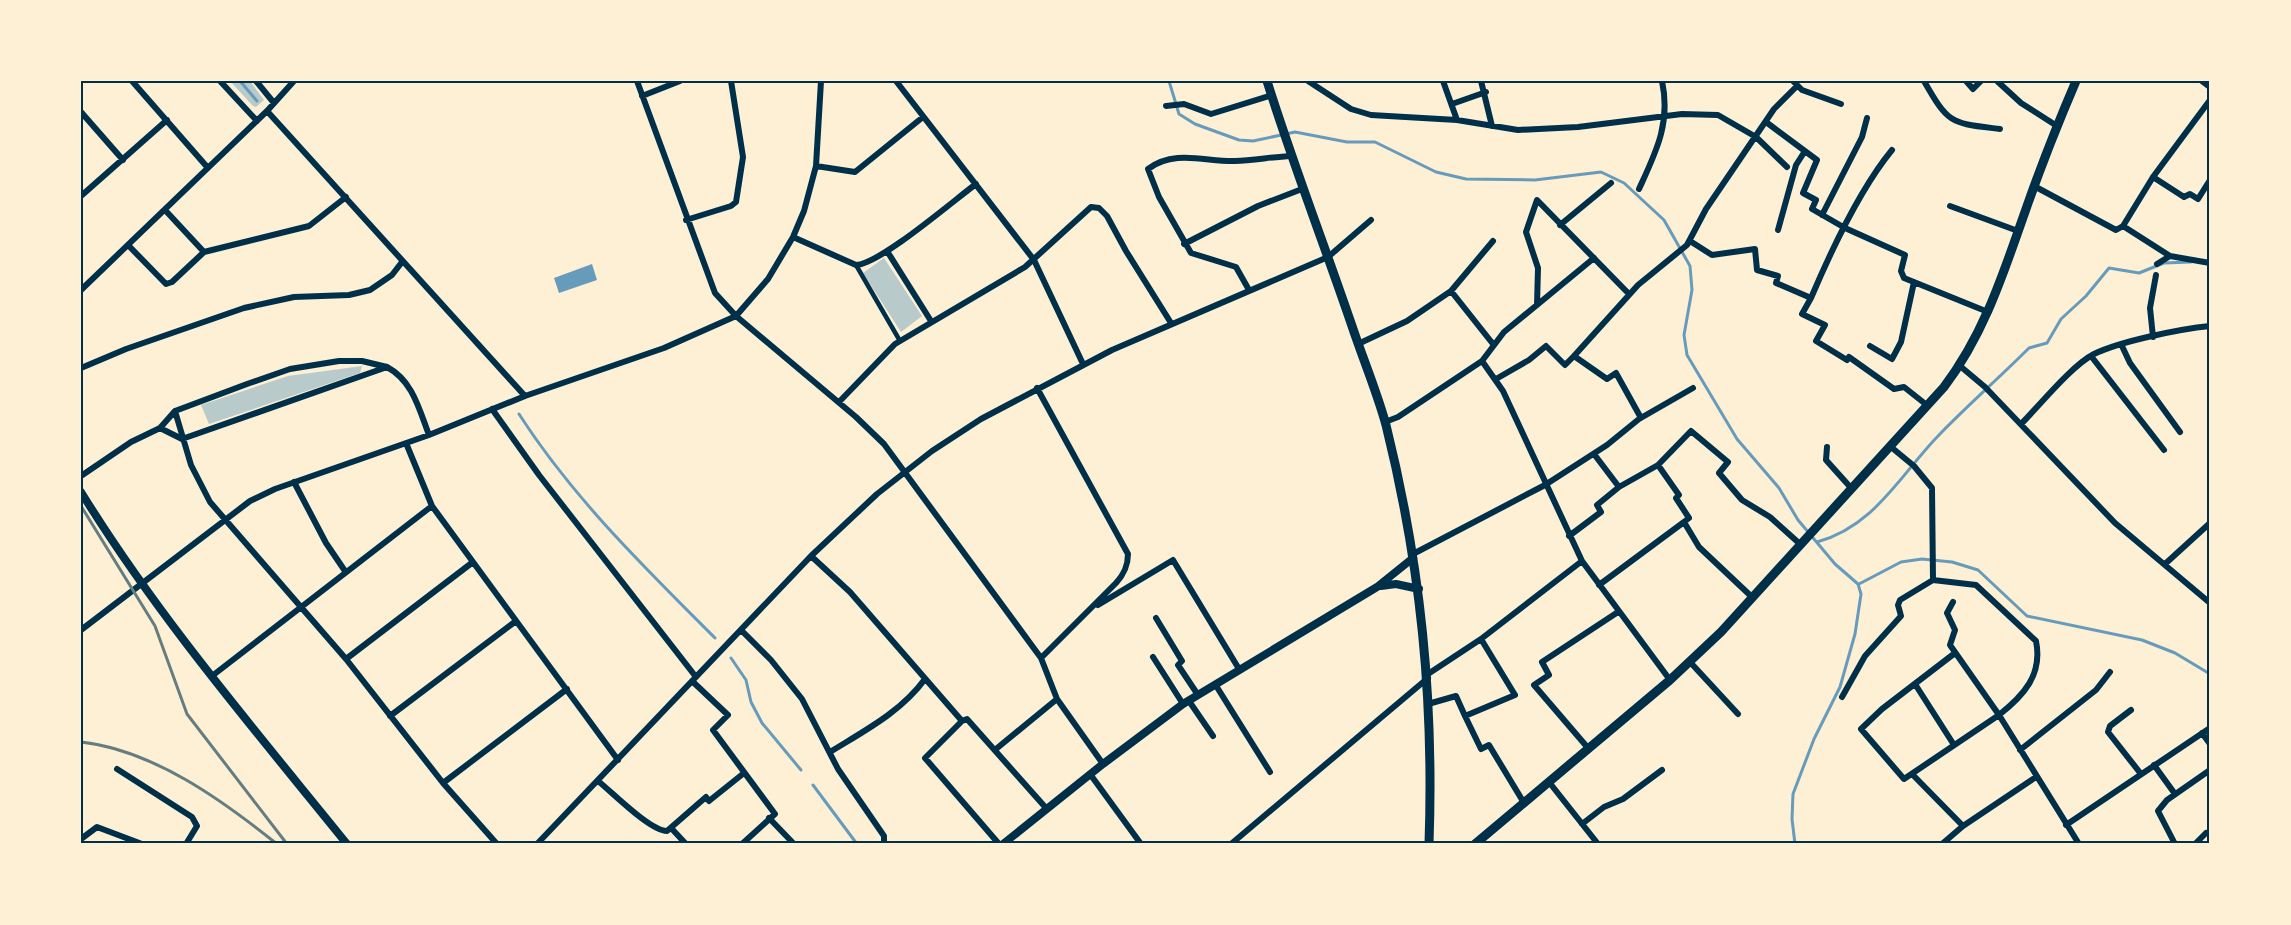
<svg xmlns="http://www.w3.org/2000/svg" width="2291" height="925" font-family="'Asap Condensed',sans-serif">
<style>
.green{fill:#b9caca}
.water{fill:#669bbc}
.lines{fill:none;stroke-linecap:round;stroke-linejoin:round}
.stream{stroke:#669bbc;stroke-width:3}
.pedestrian{stroke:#003049;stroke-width:4.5}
.minor{stroke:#003049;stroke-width:6}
.tertiary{stroke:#003049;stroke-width:8}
.secondary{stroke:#003049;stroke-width:8}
.primary{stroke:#003049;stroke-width:9}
.rail{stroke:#657d81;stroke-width:3}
.neatline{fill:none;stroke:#003049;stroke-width:2}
</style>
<rect width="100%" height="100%" fill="#fdf0d5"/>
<path class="green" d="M230,81h20l14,19 -8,7 -3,-1z
M884,258l38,58 -21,16 -38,-59z
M362,366l-2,7 -151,51 -8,-19 87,-29z"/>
<path class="water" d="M592,264l5,16 -38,13 -5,-15z"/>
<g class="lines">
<path class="stream" d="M240,81l17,20
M1169,81l10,33 16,10 44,16 14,1 42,-9 52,10h28l61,30 30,7 69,1 66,-8 23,11 40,37 26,46 2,24 -8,45 3,20 50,84 42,49 19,32 37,44 23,20 3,10 -6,40 -15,53 -26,52 -21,55 -1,25 3,25
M519,414c54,84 126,154 196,224
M1817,542c58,-16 83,-67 122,-107 29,-30 60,-57 90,-87l18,-5 14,-24 25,-23 23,-28 30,5 25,-10 27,-1
M1859,584l42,-22 21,-3 30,3 26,8 49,46 115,24 33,13 35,21
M731,658l15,22 5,22 11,21 39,47
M813,785l44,59"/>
<path class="pedestrian" d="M856,265l44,76"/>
<path class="minor" d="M132,81l76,87
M220,81l37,40
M256,81l18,22
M637,81l78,212 21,23 120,101 28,27 157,214 16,41 46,65
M896,81l138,179 49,104
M1308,81l43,28 20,6 86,5 61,10 60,-3 104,-13 36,1 38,22 31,30
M1443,81l14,39
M1481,81l11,45
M1793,81l9,9 39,14
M1924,81c25,44 27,42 76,48
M1966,81l7,8 8,-8
M1997,81l24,22 36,23
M2202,81l8,6
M642,96l38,-15
M1452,104l34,-12
M1166,106l18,-2 27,10 61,-19
M267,111l258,285
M81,112l42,48
M1766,122l51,38 -14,33 13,7 -4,9 33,19 60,27 -4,16 3,7 84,34
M816,166l39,6 68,-55
M2153,177l31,20 6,-3 8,5 12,-19
M2034,186l82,44 7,-4 30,-49 57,-77
M1639,189c17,-37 32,-66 23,-108
M81,196l86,-76
M1950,206l68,25
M165,210l39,42 105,-26 37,-29
M1822,215l40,-78 5,-19
M686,220l45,-14 5,-4 7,-45 -12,-76
M1560,225l51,-42
M2123,226l47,30
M1778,230l18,-65 9,-14
M793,237l63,28c24,-1 97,-64 120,-81
M1690,241l22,14 43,-6 2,21 21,6 -2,7 35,15 -9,16 23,11 -9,16 31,19 2,-3 45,32 10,-2 24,19
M1184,244l74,-38 44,-17
M128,245l38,39 6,-2 32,-30
M887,251l44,70
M2157,264l13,-8 40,7
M81,290l186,-179 27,-30
M1249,290l-13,-23 -45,-14 -32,-56 -11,-28c27,-20 58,-7 87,-8 19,-1 38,-4 56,-5
M1451,291l42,53
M1811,298c20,-47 48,-108 81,-148
M1537,305l1,-37 -12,-36 11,-32 92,94
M2153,337l-3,-29 6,-33
M1358,344l49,-23 44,-30 42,-50
M2121,344l9,19 50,69
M1870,346l22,13 9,-17 13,-60
M1574,356l33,23 9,-6 25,45
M2091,356l73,94
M1482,361l21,30 79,170 88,119
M1960,366l25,21 130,136 95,80
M387,367c26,14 32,42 42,68
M81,368l45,-19 118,-41 50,-11 55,-2 21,-5 22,-15 10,-13
M1496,379l33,-19 17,-14 19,19 9,-9 64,-71 49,-40 19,-36 68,-100 23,-23
M1037,388l91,166c0,12 -4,20 -12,29l-75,75
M839,402l56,-58 130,-77 66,-60 8,1 8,8 19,35 45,72
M492,409l47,66 157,202
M175,411l16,54 19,37 136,157 97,124 54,61
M1385,422l13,-5 84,-56 22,-29 90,-74
M2021,424c19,-19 50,-58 73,-70 27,-13 86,-25 116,-28
M406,443l26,63 186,254
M1827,447l-1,13 26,29
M1891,447l23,19 18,22 1,92 43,5 60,56c7,34 -13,55 -37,74l80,129
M1658,465l33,-34 37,31 -9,11 23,27 28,17 30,27
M81,476l50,-34 29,-14 15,-17 72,-27 43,-15 49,-8h23l25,6 -205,72 -22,-11
M294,482l32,61 19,28
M1619,487l39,-22 21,30 -3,3 13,20 -5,4 15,25 54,51
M1569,536l32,-24 -4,-7 22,-18 -25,-33
M1413,554l132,-69 62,-40 32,-26 54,-31
M811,556l39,36 112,129
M2165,564l45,-41
M1599,585l85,-63
M1953,602l-6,11 8,17 -5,15 49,70 -95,64 -43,-50 21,-20 73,-56
M1098,605l75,-45 66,109
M1156,618l26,43 -4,4 20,30
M81,630l169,-129 25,-12 154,-54 96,-39 139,-48 72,-32 32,-37 25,-42 11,-26 12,-45 5,-85
M741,630l30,30 31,39 36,70 46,67v8
M1153,657l30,47
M346,659l127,-97
M1690,662l48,52
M1428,674l53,-35 101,-78
M212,676l220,-170
M692,681l36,34 -15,15 62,84 -33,30
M1215,684l55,88
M1915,684l39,61
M1842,697l23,-41 36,-40 -3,-11 2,-5 33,-20
M1189,701l24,35
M1428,704l28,-8 9,20 50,-21 -34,-56
M2131,710l-21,16 -2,6 33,42
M390,716l126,-95
M1465,716l16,33 8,-4 35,58
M962,721l-37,37 74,86
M962,721l5,-2 79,89
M2202,733l8,11
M1588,748l-54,-63 15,-10 -7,-13 76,-50
M996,749l61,-50
M2020,750l76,-60 14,-18
M830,752c34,-21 71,-40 95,-73
M2154,765l21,29
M117,769l75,48 5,9 -11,18
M1090,774l51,70
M1912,774l51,52
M598,781c15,12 52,50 69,50l39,-34 3,4 35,-28
M1549,782l49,62
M443,783l124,-94
M769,818l25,26
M1582,824l22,-17 19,-8 39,-29
M2066,825l144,-97
M672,829l14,15
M81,839l16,-12 45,17
M537,844l274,-288 66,-62 55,-43 49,-32 131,-69 216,-93 43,-37
M1231,844l197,-166
M1942,844l21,-18 73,-49
M2175,844l-17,-33 9,-11 43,-30
M2195,844l11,-11"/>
<path class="tertiary" d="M81,492c77,125 174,238 266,352"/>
<path class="secondary" d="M1381,586l15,-2 23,5
M1003,844l100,-80 80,-60 194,-117 36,-29"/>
<path class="primary" d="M1267,81c26,83 57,163 85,245 11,33 25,66 34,99 35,141 48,274 43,419
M1475,844l195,-164 51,-48 223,-245c41,-54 60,-116 82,-178 15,-43 32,-86 50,-128"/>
<path class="rail" d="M81,506l74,120 32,88 100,130
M81,742c72,8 141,58 196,102"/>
</g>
<rect width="2291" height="925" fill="none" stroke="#fdf0d5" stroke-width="165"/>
<rect x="82" y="82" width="2126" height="760" class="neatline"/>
</svg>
